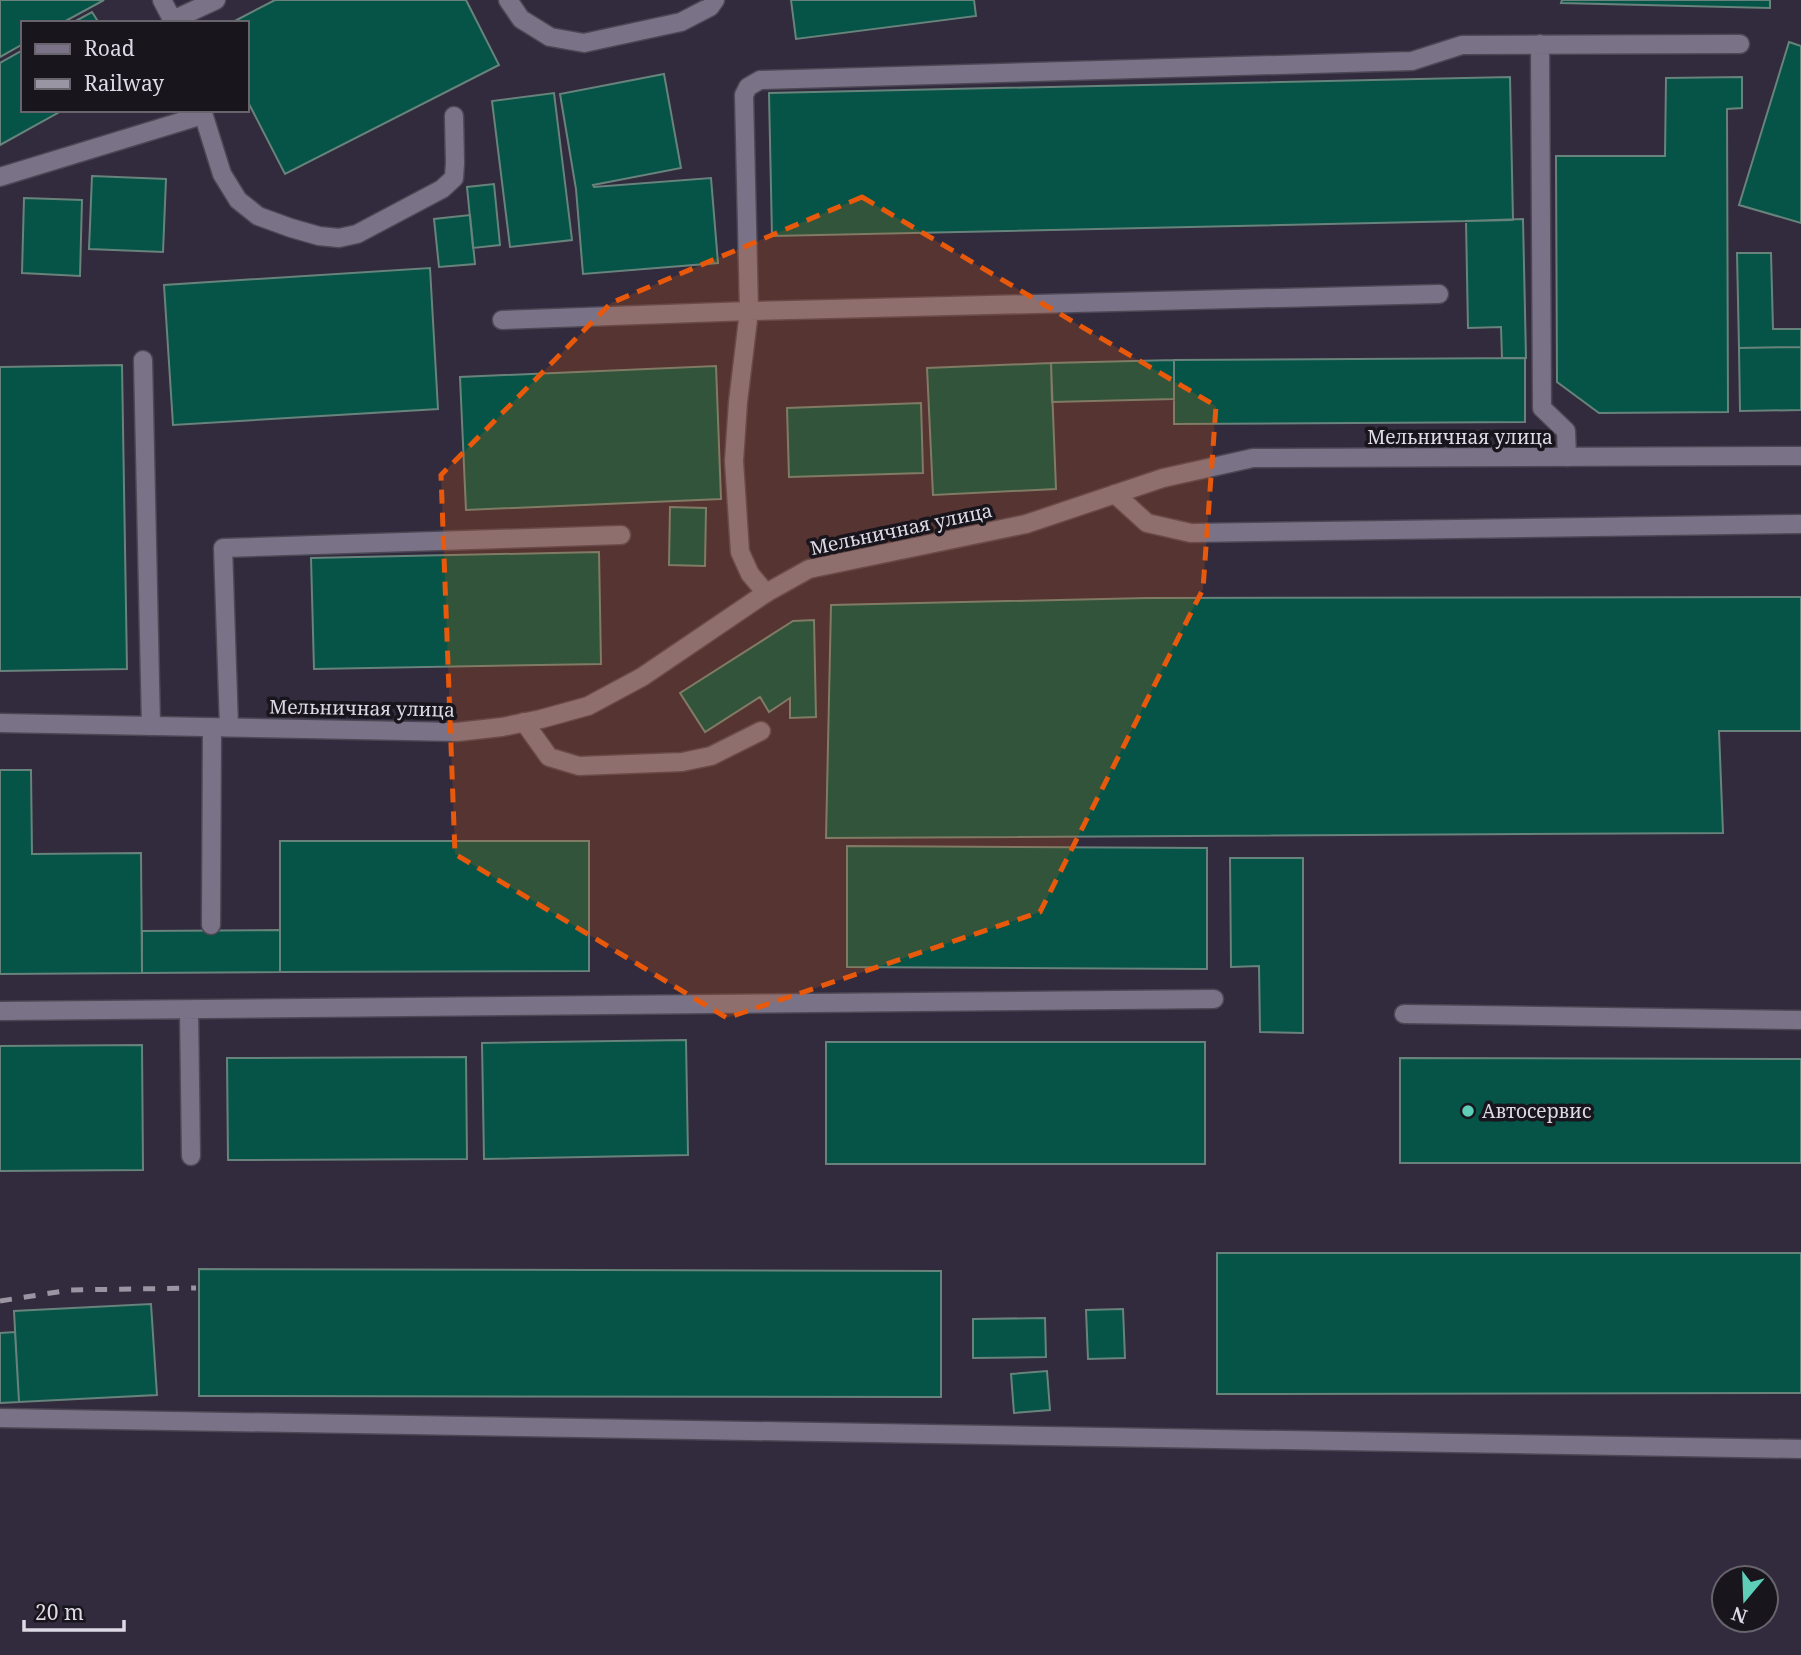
<svg xmlns="http://www.w3.org/2000/svg" width="1801" height="1655" font-family="'Noto Serif',serif">
<style>
.building{fill:#065347;stroke:#68837c;stroke-width:2}
.lines{fill:none;stroke-linecap:round;stroke-linejoin:round}
.service-casing{stroke:#4c4755;stroke-width:21}
.minor-casing{stroke:#4c4755;stroke-width:21}
.service{stroke:#7a7388;stroke-width:18}
.minor{stroke:#7a7388;stroke-width:18}
.rail{stroke:#9995a2;stroke-width:5;stroke-dasharray:12 12;stroke-linecap:butt}
.marked{fill:#e8590c;fill-opacity:0.2;stroke:#e8590c;stroke-width:5;stroke-dasharray:14 9;stroke-linejoin:round}
.poi-dot{fill:#5eceb8;stroke:#18151d;stroke-width:2.5}
.labels{text-anchor:middle;dominant-baseline:central;stroke-width:7;stroke-linejoin:round;paint-order:stroke}
.street-label{font-size:19px;fill:#dddae5;stroke:#18151d}
.poi-label{font-size:19px;fill:#dddae5;stroke:#18151d;text-anchor:start}
</style>
<rect width="100%" height="100%" fill="#312b3d"/>
<path class="building" d="M0,0h104l-42,23h-39v21l-23,13z
M275,0h191l33,65 -214,109 -38,-74v-77h-16z
M791,0h183l2,16 -180,23z
M1562,0h208v8l-209,-5z
M92,12l7,11h-27z
M1789,42l12,4v177l-62,-18z
M23,50v60h40l-63,35v-82z
M664,74l17,94 -88,17 1,2 117,-9 7,85 -135,11 -7,-85 -16,-95z
M1510,77l3,143 -741,16 -3,-143z
M1742,77v31l-15,1 1,303 -129,1 -42,-31 -1,-226h109l1,-78z
M554,93l18,147 -62,7 -18,-146z
M92,176l74,3 -3,73 -74,-3z
M494,184l6,61 -27,3 -6,-61z
M24,198l58,2 -2,76 -58,-3z
M470,215l5,49 -36,3 -5,-48z
M1523,219l3,139h-24l-1,-31 -33,1 -2,-107z
M1737,253h34l2,76h28v18l-62,1z
M430,268l8,141 -265,16 -9,-140z
M1801,347v63l-61,1 -1,-63z
M1525,358v64l-351,2v-64z
M1174,360v39l-122,3 -1,-39z
M1051,363l5,126 -123,6 -6,-127z
M122,365l5,304 -127,2v-304z
M716,366l5,133 -255,11 -6,-133z
M921,403l2,70 -134,4 -2,-69z
M670,507l36,1 -1,58 -36,-1z
M599,552l2,112 -287,5 -3,-111z
M1801,597v134h-82l4,102 -897,5 5,-233 316,-7z
M814,620l2,97 -26,1v-20l-21,14 -9,-15 -55,35 -25,-39 113,-72z
M0,770h31l1,84 109,-1 1,120 -142,1z
M280,841h309v130l-309,1z
M847,846l360,2v121l-360,-2z
M1230,858h73v175l-43,-1 -1,-66 -28,1z
M280,930v42l-138,1v-42z
M686,1040l2,115 -204,4 -2,-116z
M826,1042h379v122h-379z
M142,1045l1,125 -143,1v-125z
M466,1057l1,102 -239,1 -1,-102z
M1400,1058l401,1v104h-401z
M1217,1253h584v140l-584,1z
M199,1269l742,2v126l-742,-1z
M151,1304l6,91 -138,7 -5,-91z
M1123,1309l2,49 -37,1 -2,-49z
M1045,1318l1,39 -73,1v-39z
M15,1332l4,70 -19,1v-70z
M1047,1371l3,39 -36,3 -3,-39z"/>
<g class="lines">
<defs>
<path id="service" d="M162,0l12,23
M508,0l13,19 29,18 34,6 97,-21 29,-15 5,-7
M173,20l43,-20
M1540,44l2,364 24,23 1,26
M202,110l20,64 16,26 20,16 33,12 28,8 20,2 18,-4 85,-45 12,-11 1,-15 -1,-47
M0,177l203,-62
M502,320l247,-9 690,-17
M143,360l8,366
M1115,494l32,29 44,10 610,-9
M766,593l-16,-19 -10,-22 -6,-91 4,-59 11,-91 -5,-216 4,-8 12,-7 652,-19 50,-16 278,-1
M524,722l25,35 30,9 103,-4 29,-6 50,-25
M229,727l-6,-179 398,-13
M211,925l1,-197
M189,1010l2,146
M0,1011l1214,-12
M1404,1014l397,6
M0,1418l1801,31"/>
<path id="minor" d="M0,723l457,9 45,-5 39,-8 47,-13 54,-29 124,-84 43,-24 217,-45 137,-46 90,-20 548,-2"/>
</defs>
<use href="#service" class="service-casing"/>
<use href="#minor" class="minor-casing"/>
<use href="#service" class="service"/>
<use href="#minor" class="minor"/>
<path class="rail" d="M0,1301l70,-11 126,-2"/>
</g>
<path class="marked" d="M862,197l354,209 -13,183 -163,323 -313,106 -272,-164 -14,-379 170,-172z"/>
<circle class="poi-dot" cx="1468" cy="1111" r="7"/>
<g class="labels">
<g class="street-label">
<text x="1460" y="437">Мельничная улица</text>
<text transform="translate(901 529) rotate(-12)">Мельничная улица</text>
<text transform="translate(362 708) rotate(1)">Мельничная улица</text>
</g>
<g class="poi-label">
<text x="1482" y="1111">Автосервис</text>
</g>
</g>
<rect x="21" y="21" width="228" height="91" fill="#18151d" stroke="#67646d" stroke-width="2"/>
<rect x="35" y="44" width="35" height="10" fill="#7a7388" stroke="#67646d" stroke-width="2"/>
<text x="84" y="56" font-size="21" fill="#dddae5">Road</text>
<rect x="35" y="79" width="35" height="10" fill="#9995a2" stroke="#67646d" stroke-width="2"/>
<text x="84" y="91" font-size="21" fill="#dddae5">Railway</text>
<g transform="translate(1745 1599) rotate(199)"><circle r="33" fill="#18151d" stroke="#67646d" stroke-width="2"/>
<path d="M0-5L12 26L0 18L-12 26Z" fill="#5eceb8"/>
<text y="-10" font-size="19" font-weight="bold" text-anchor="middle" fill="#dddae5">N</text>
</g>
<path d="M24 1620v10h100v-10" fill="none" stroke="#dddae5" stroke-width="3.5"/>
<text x="35" y="1620" font-size="21" fill="#dddae5" stroke="#18151d" stroke-width="5" paint-order="stroke">20 m</text>
</svg>
